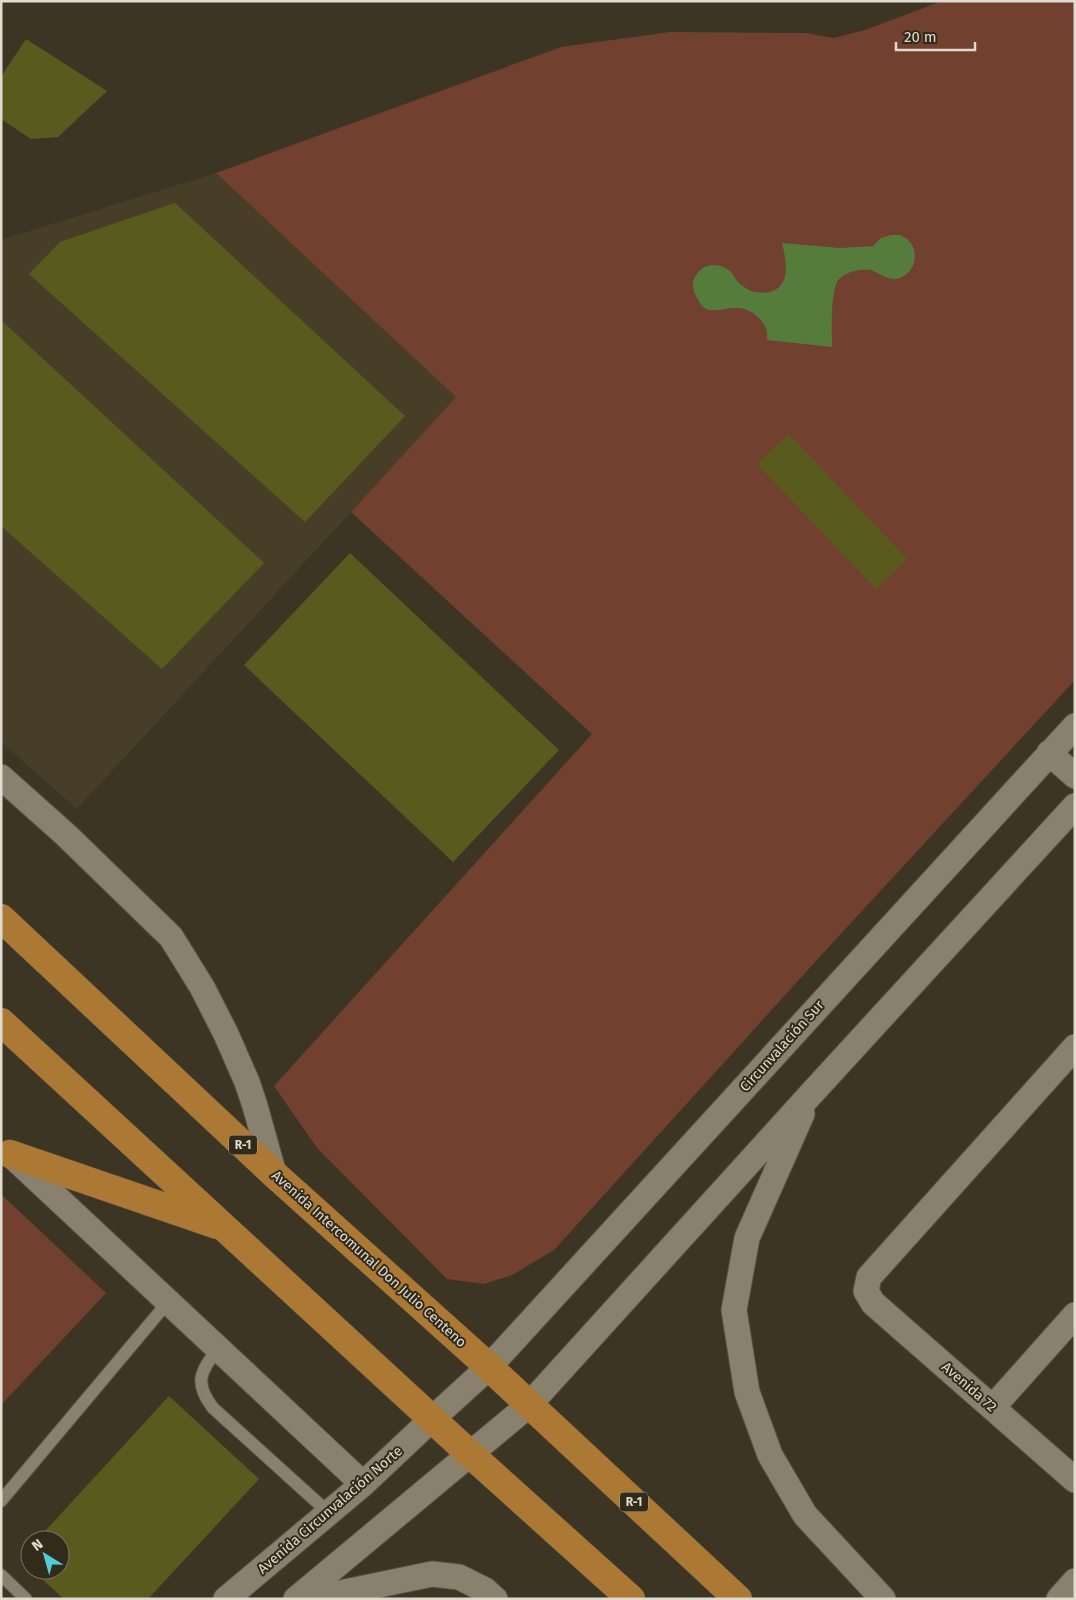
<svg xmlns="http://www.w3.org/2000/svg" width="1076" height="1600" font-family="'Fira Sans',sans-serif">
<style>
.built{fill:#483e27}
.green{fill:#71402e}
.water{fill:#557c3b}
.building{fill:#595b1e}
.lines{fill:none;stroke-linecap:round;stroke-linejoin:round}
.service-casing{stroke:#585244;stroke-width:14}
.minor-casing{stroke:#585244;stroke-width:27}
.primary-casing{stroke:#585244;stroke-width:29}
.service{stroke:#89816e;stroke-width:12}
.minor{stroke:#89816e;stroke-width:25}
.primary{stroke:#ab7933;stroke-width:28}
.labels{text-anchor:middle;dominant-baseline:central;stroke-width:4;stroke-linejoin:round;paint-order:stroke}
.shield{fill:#322b1b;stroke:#aca69a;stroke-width:1}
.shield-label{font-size:12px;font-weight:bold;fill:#e0dbd1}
.street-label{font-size:14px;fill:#e0dbd1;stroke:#322b1b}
</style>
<rect width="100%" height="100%" fill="#3c3524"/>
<path class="built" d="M216,173l241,224 -380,412 -76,-67v-502z"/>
<path class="green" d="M942,1h133v679l-249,270 -272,300 -42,25 -28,9 -37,-5 -130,-131 -43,-62 318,-352 -241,-222 105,-115 -240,-224 345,-126 109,-15 135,1 29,5 31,-8z
M1,1194l105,99 -105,112z"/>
<path class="water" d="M891,235c3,0 8,-1 11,1 19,9 16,35 -2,42 -11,4 -19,-4 -29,-8 -8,-2 -26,2 -32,9 -9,11 -7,52 -7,68l-65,-7c1,-9 -1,-14 -7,-21 -21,-23 -44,-1 -57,-12 -3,-3 -6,-9 -8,-13 -2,-5 -3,-10 -1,-15 3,-6 7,-11 13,-13 11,-3 21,1 27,10 1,2 2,4 4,6 3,3 9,7 13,9 5,2 13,2 19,1 22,-6 16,-32 12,-49l58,5 33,-2 8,-8z"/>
<path class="building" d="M26,39l81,52 -49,46 -27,2 -30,-20v-42z
M175,203l230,213 -100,106 -276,-248 31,-32z
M1,320l263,243 -102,106 -161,-143z
M789,434l118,125 -31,30 -119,-125z
M350,553l209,197 -106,112 -209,-197z
M169,1396l90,83 -111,120h-84l-32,-29h28v-30h-23z
M30,1548v20l-10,-9z"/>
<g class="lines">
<defs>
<path id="service" d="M218,1348c-17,24 -25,34 -5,60l116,105
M1,1501l167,-199
M1,1575l25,24"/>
<path id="minor" d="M1049,753l26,23
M1,777l65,58 105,102 31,50 24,47 21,48 8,24 19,68
M1075,1047l-206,230 -3,14 7,12 202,177
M802,1114l-55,124 -13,72 13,82 23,63 35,60 78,84
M9,1153l354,331
M993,1407l82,-92
M226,1599l137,-115 69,-65 57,-52 586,-641
M296,1599l233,-194 282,-311 264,-288
M311,1599l121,-25 27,3 26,13 10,9
M1059,1599l16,-18"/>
<path id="primary" d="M1,918l273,256 215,193 249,232
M1,1022l469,432 161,145
M10,1154l207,71"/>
</defs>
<use href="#service" class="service-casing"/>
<use href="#minor" class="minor-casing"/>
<use href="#primary" class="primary-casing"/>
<use href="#service" class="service"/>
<use href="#minor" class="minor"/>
<use href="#primary" class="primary"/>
</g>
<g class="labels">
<g class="shield">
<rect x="229" y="1135.5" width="28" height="19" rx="4"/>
<rect x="620" y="1492.5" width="28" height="19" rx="4"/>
</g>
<g class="shield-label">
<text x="243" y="1145">R-1</text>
<text x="634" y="1502">R-1</text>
</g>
<g class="street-label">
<text transform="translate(782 1046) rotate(-48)">Circunvalación Sur</text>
<text transform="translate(369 1259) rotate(42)">Avenida Intercomunal Don Julio Centeno</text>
<text transform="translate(969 1387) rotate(41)">Avenida 72</text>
<text transform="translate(330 1510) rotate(-41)">Avenida Circunvalación Norte</text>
</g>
</g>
<rect width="1076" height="1600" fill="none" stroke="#e0dbd1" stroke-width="5"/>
<g transform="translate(45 1555) rotate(323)"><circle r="24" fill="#322b1b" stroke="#787164"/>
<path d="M0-4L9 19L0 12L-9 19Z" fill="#52cbd7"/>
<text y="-8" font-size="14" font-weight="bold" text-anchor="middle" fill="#e0dbd1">N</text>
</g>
<path d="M896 42v8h79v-8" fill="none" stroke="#e0dbd1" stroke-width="2.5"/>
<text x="904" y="42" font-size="15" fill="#e0dbd1" stroke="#322b1b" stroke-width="4" paint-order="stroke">20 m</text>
</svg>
